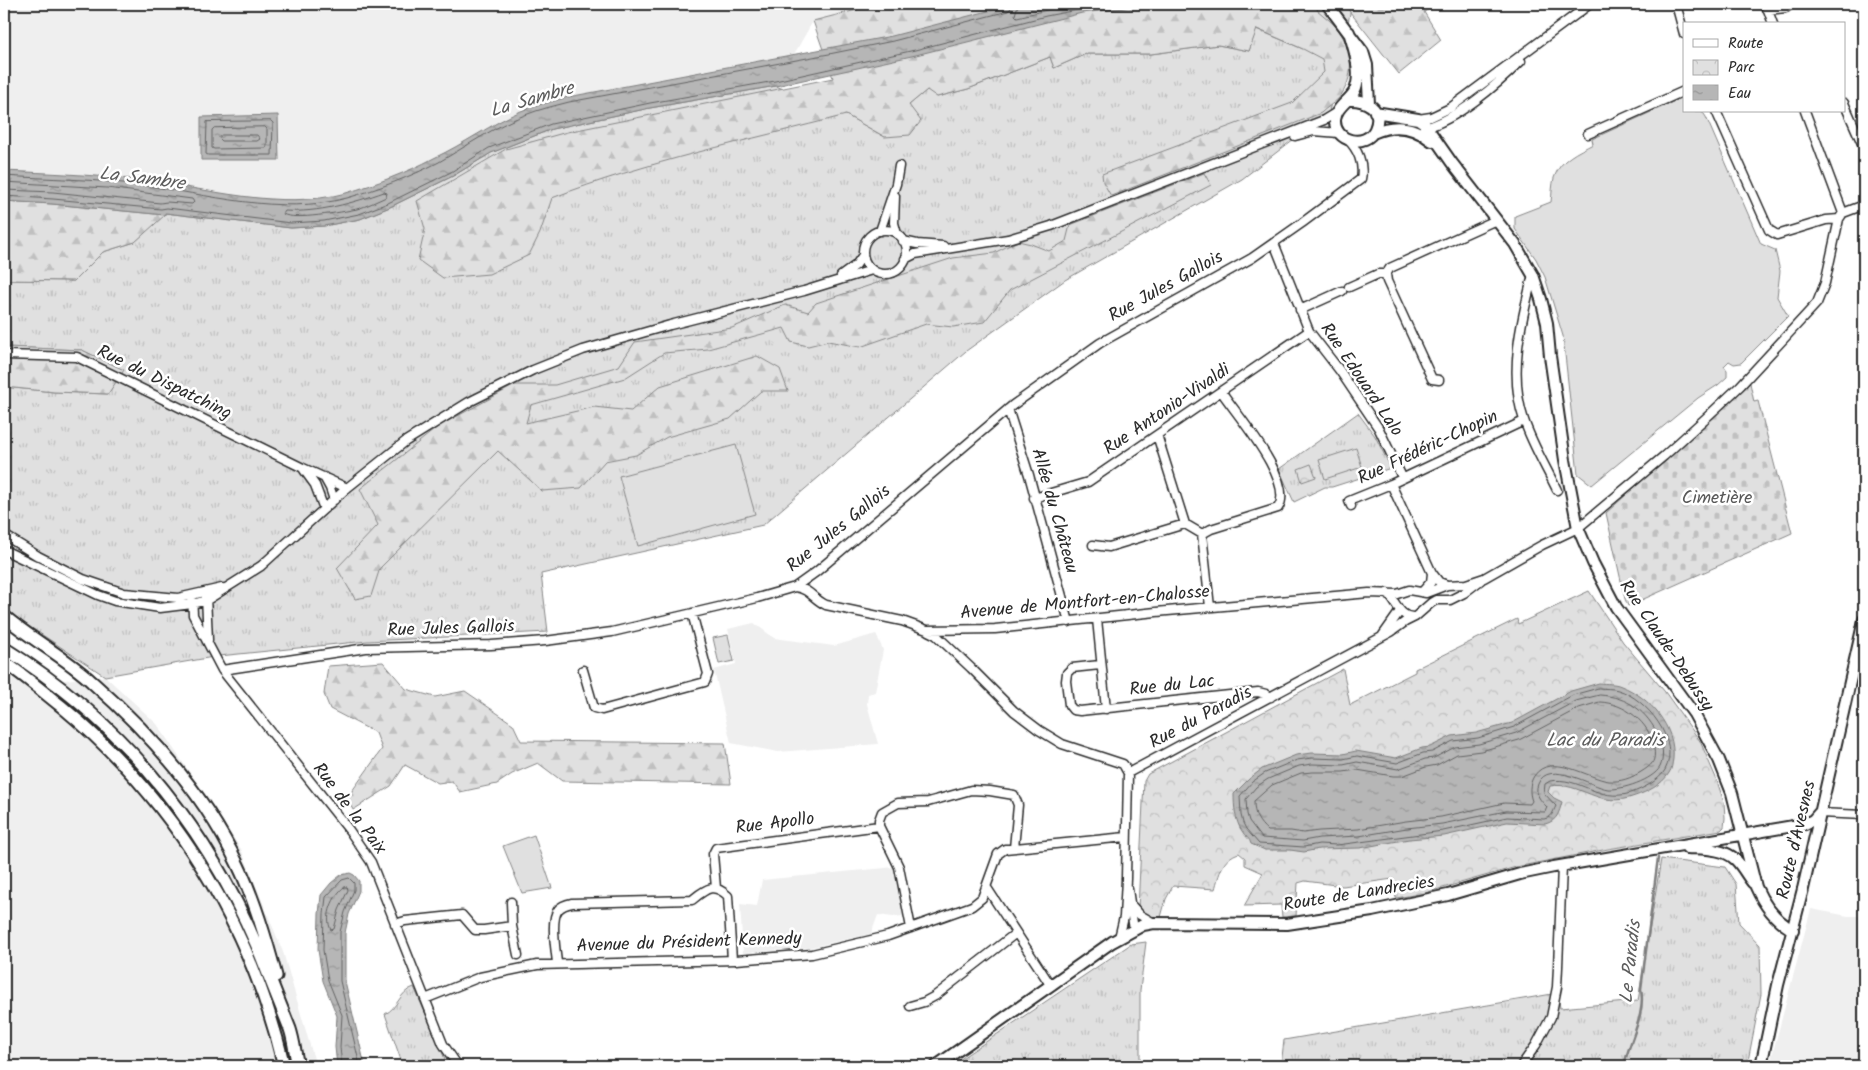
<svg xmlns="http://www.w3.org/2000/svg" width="1868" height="1070" font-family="Kalam,sans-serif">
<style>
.built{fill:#efefef}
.grass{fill:url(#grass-tufts);stroke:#868686}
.forest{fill:url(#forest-firs);stroke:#868686}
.cemetery{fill:url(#cemetery-stones);stroke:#868686}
.park{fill:url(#park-crowns);stroke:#868686}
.pitch{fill:#e0e0e0;stroke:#868686}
.water{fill:url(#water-ripples);stroke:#7e7e7e}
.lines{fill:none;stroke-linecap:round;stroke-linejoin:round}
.shore{stroke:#636363;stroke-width:1}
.stream{stroke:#7e7e7e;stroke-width:2.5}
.minor-casing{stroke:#2b2b2b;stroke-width:11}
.major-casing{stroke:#2b2b2b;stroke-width:14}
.highway-casing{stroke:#2b2b2b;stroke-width:15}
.minor{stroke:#fff;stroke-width:8}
.major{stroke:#fff;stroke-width:10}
.highway{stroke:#fff;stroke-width:11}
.labels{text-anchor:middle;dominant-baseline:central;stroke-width:5;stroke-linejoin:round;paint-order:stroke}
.street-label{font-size:18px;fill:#2b2b2b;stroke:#fff}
.park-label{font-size:18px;fill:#585858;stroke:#fff}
.water-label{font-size:19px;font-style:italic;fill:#5c5c5c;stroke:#fff}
</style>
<defs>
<pattern id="grass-tufts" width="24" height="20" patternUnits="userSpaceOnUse" patternTransform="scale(1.25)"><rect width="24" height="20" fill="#e0e0e0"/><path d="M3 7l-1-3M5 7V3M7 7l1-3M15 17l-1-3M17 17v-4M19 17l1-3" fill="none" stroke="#c0c0c0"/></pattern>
<pattern id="forest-firs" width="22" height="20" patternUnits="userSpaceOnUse" patternTransform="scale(1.25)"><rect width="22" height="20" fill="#e0e0e0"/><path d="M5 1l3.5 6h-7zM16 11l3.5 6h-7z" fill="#c0c0c0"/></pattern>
<pattern id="cemetery-stones" width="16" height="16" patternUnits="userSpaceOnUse" patternTransform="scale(1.25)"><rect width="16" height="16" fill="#e0e0e0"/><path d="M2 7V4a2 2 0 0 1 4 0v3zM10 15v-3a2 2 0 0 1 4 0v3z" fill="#c0c0c0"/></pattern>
<pattern id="park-crowns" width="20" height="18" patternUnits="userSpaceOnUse" patternTransform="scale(1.25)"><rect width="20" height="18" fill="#e0e0e0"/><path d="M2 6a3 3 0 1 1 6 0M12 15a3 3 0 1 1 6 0" fill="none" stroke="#c0c0c0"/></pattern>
<pattern id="water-ripples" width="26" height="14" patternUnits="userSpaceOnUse" patternTransform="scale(1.25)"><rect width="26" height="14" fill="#b6b6b6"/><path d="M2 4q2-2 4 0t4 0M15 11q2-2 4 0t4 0" fill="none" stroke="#949494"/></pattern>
</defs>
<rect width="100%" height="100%" fill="#fff"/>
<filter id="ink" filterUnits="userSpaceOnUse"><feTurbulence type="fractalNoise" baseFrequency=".02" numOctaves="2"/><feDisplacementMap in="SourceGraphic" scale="10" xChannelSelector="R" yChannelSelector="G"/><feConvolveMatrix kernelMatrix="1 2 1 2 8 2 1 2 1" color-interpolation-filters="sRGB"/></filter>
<g filter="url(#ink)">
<path class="built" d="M4,4h876l-67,17 -37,65 -126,22 -260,99 -386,-6z
M754,623l20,15 60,8 42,-12 7,16 -8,42 -7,2 -1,10 11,40 -100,8 -47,-9 -17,-73 22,-6 -8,-35z
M4,676l40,6 61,-6 52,48 84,125 42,103 33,114h-312z
M895,867l8,49 -10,1 -15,-2 -7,19 -63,14 -65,5 -3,-49 17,2 5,-26z
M1811,909l37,7h16v150h-45l-49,-3z"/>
<path class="grass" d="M1319,4h33l-23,108 -87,67 -177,101 -99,71 -203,174 -222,49 7,58 -181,9 -148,15 -114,20 -78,-51 -23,-8v-230l50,5 54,2 15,-24 -41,-20 -78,-3v-67l70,1 29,-29 32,-10 30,-29 126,15 33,-2 36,-7 30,-12 63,-31 38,-23 61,-24 98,-21 126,-22 70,29 39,22 24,-32 19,-16 9,8 31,-8 82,-32 4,11 32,-14h65l67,-9 31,6 7,-22 47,20z
M1358,413l17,23 16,32 -59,19h-7l-31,15 -15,-33z
M1661,859l64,8 11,17 3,39 21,22 1,49 -14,72h-466l3,-26 274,-47 2,15 78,-7z
M1146,942l-6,48v76h-190l181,-122z
M414,987l31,72 -3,7h-39l-18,-52c13,-6 14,-22 29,-27z"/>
<path class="forest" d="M880,4h436l2,3 -1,3c7,6 18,14 23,22 13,21 15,45 -1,66 -5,5 -13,10 -18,15l-210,83 -8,-14 -1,-8 190,-71 32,-31 -2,-13 -19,-10 -46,-20 -8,22 -31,-6 -67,9h-65l-32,14 -4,-11 -82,32 -31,8 -10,-7 -18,15 12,16 -11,14 -25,2 -39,-22c-97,25 -201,47 -294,83l-12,35 -11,22 -40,19 -46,4 -25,-18 7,-31 -8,-28 89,-52 61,-17 266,-54 -20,-57z
M1354,4h83l-13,8 17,28 -42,34 -53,-67z
M1204,173l7,12 -201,105 -26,32 -31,5 -27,-3 -66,23 -32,-6 -20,5 -17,-4 -7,-14 -76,21 -44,4 -39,25 -94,27 -5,18 68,-16 37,4 29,-25 97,-30 23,13 8,22h-27l-31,28 -63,18 -31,18 -31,6 -24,27 -39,3 -44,-40 -118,117 -9,28 -16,3 -18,-31 41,-43 -18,-36 79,-63 76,-41h40l64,-19 16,-24 97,-14 53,-23 23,7 8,-9 137,-45 41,-5 24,-12 13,3 18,7 17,-10 4,-16z
M4,201l48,3 113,11 -30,27 -32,10 -29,29 -70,-1z
M4,347l78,3 42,20 -16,24 -54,-2 -50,-5z
M383,662l23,27 29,8 30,-6 48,33 8,17 204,2 6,41 -169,-3 -24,-18 -26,11 -15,10 -37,8 -8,-11 -14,2 -33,-18 -14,21 -38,24 -6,-12 35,-49 -6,-16 -46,-24 -6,-15 4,-28z"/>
<path class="cemetery" d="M1750,383l4,19 4,-1 34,132 -164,73 -3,-7 -19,-86z"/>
<path class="park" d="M1311,464l5,13 -14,5 -4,-13z
M1589,591l34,51 42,50 35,49 16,37 8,24 1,16 -1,9 -3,3 -113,19 -92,18 -91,26 -29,5 -3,-19 -50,7 -38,-5 -7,2 -2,33 -14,1 -1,-12 -37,1 19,-33 -18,-8v-7l-6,-5c-17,5 -20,22 -24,36l-42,-3 -7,13 -5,18h-8l-15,-8 6,-128 4,-7 195,-105 7,36 65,-33v-3l102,-50 1,5z"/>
<path class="pitch" d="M1684,97v14h18l4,6 55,127 14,6 5,21 -3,26 11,19 -47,47 -7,1 -5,-3 -5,5 3,4v7l-9,8 -20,13 -106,87 -14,-11 -15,-138 -18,-59 -9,-18 -21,-30v-13l36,-14c1,-8 1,-17 3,-24 6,-19 24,-26 39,-34l-1,-5z
M736,445l19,69 -117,32 -19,-70z
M1356,448l6,19 -37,12 -6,-19z
M728,635l6,26 -15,3 -6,-26z
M534,835l18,53 -30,5 -19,-47z"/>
<path class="water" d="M1015,4h143l-76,9 -166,42 -140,31 -126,22 -98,21 -61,24 -38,23 -63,31 -30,12 -36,7 -33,2 -126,-15v2l-113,-11 -48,-3v-30c45,2 91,4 136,9 67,8 139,31 206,13 30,-9 60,-20 88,-35 30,-14 57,-34 87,-47 15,-6 31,-10 47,-14l324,-61z
M1221,4h130l-53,4z
M278,115l1,45h-78v-43z
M1599,683c7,1 16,0 22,3 29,11 55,41 52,73 -1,5 -1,10 -4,14 -7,12 -22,19 -34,23 -36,14 -54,-15 -85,-10l-2,6 6,6 8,4c-3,11 -5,19 -17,22l-38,-2 -63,14 -35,3 -49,9 -41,1 -15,3 -14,-2h-25l-14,-6c-1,-6 -6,-7 -9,-13 -7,-10 -8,-25 -8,-37l15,-15 13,-10 34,-14 16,-2 31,1 13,-3 40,7 26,-10 8,-1 22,-11 24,-3 36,-10 59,-32z
M350,873l4,2 5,6v10l-10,23 -4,19v48l20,85h-28l-2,-19 2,-31 -14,-35 -5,-31 1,-36 2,-19 10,-12 10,-8z"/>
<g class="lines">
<path class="shore" d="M1018,4l-3,11 2,2 56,-13
M271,121l2,2 -1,32h-64l-2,-1 1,-32z
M265,127l2,2v17l-1,2 -52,1 -2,-1v-18l2,-2z
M222,135h35l3,4 -3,2h-35l-3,-3z
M4,176c45,3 91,3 136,9 68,9 139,31 207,13 31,-9 63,-21 92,-36 28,-16 56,-36 86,-47 15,-6 29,-9 44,-13l260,-48 64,-13 115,-30 3,-3 1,-4
M4,182l103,6 85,11 2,3 -2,2 -25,-2 -7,1 -107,-11 -49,-2
M384,192l3,1 -1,4c-9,4 -19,9 -29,12 -15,3 -63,12 -74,5l2,-3c33,2 68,-8 99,-19z
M4,196l49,3 108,10 6,-1 124,15 33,-2 35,-7 29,-11 63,-31 38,-24 62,-24 99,-21 125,-22 140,-31 131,-34 63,-12
M1599,688c6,1 13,0 19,2 28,8 63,51 47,80 -6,11 -23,19 -34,23 -33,10 -51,-17 -81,-12l-5,3 -1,9 12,13c-4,7 -3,11 -12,13l-37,-2 -64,14 -106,14 -18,-1 -15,3 -45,-3 -13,-15 -3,-6 -2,-8 -1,-19 12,-14 13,-9 32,-13 15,-2 31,1 14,-3 40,7 26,-10 9,-1 21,-11 25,-3 36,-11 59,-32z
M1600,695c28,2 47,16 59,42 4,8 5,22 1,30 -7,13 -38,23 -52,22 -16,-2 -60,-31 -70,-5 -4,10 3,17 9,23l-2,5 -39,-1 -64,13 -35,4 -48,8 -40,2 -16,3 -41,-3 -13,-17 -2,-7 -1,-15 10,-12 12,-8 31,-13 13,-2 31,1 14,-3 41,7 27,-10 9,-1 21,-11 24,-3 37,-11 60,-32z
M1600,702c24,1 50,20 54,46 2,14 -2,17 -13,24 -10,6 -20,10 -32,9 -20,-2 -58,-30 -75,-5 -5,8 -5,17 -2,25l-2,3 -26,-1 -63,14 -35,4 -48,8 -39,2 -16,2 -12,-2h-23c-10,-9 -14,-16 -14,-30l18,-16 29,-12 12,-1h30l14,-2 36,6h9l24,-9 11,-2 20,-11 24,-3 38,-11 60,-32z
M344,887h3l1,3 -9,20 -5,19 -3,1c-7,-14 2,-34 13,-43z
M342,1066l-2,-19 2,-32 -14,-35 -5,-30 1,-36 2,-17 16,-17 7,-2 5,5v7l-9,22 -5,20v49l20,85"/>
<path class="stream" d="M1624,1066c5,-26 22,-50 17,-77l17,-131"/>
<defs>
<path id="minor" d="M1676,4l8,30
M1763,4l5,6 5,14
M1768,10l18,-2 5,-4
M1844,103l20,45
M1716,111l53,119 8,5 49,-15 13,-1
M1805,111l38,102
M1418,119l13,-2 19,-9 140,-104
M1424,128c31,-7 74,-44 97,-67
M1588,134l96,-43
M1295,136l19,-5 25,2
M895,196l-1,27 3,11
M863 252a22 22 0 1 1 44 0a22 22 0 1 1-44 0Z
M880,231l16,-47 3,-18
M903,241l14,3 26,2
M1274,243l35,88 31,40 39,58 23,48
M905,259l10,-5 93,-15 43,-13 273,-106 13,-8
M1533,275c-12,46 -25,99 -9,145 8,24 22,47 33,70
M841,276l15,-11 7,-10
M1349,287l29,-13h8
M1300,310l42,-19
M4,355l73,2 226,111 44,20
M1439,380l-7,-1 -45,-98 -1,-7 4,-6 106,-48
M1008,409l21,66 40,147
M1157,435l28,89
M304,470l11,15 9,24
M324,477l6,11 4,12
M1391,484l41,89 7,9 8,3
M1034,498l54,-16 221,-151
M1351,506l-2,-5 42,-17 133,-63
M1202,534l9,-5 67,-21c18,-26 -42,-94 -57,-117
M1202,534l8,73
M4,535l34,21 45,23 41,14 54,5 44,-10
M1093,545l16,2 76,-23 17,10
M4,550l94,45 17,6 45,7 32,-4 15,-4 54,-34 86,-78 59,-47 63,-39 64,-32 50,-20 87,-25 134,-34 68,-21
M795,587c15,2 18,12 31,18l76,16 25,9 68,-1 161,-17 213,-19 28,1 12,-4 17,3 21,-8 19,-1 18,-6 58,-33 36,-17 86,-72 44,-40 32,-30 77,-83 8,-20 14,-64 4,-6 21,-8
M1422,592l9,-10 1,-9
M1387,593c10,9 12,24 26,24
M192,595l1,20 29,55 127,160 22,32 72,182 15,22
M206,596l2,44
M1097,619l9,90
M928,631l8,4 35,33 43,43 25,19 23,14 61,20 5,9
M1383,635l17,-24
M1100,665l-28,3 -5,5 -1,8 3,24 4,5 7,1 178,-19 8,2 5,3
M222,670l144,-22 125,-3 54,-4 67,-9 145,-34 38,-11 21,-15 197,-167 87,-62 152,-85 50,-35 59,-44c3,-15 -3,-30 -14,-40
M583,670l11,38 8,2 103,-28 3,-8 -16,-61
M1128,773l263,-141 14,-10 10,-5 16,-14 5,-3h14l14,-7 17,-13
M1819,813l45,2
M716,888l-3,-34 3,-6 163,-22
M987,888l64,98
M1128,889l6,41
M511,902l1,24 6,29
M1132,906l8,9 14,8
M395,924l10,-3 57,-6 13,15h9l28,-4
M911,928l-12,-61 -20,-41v-6l3,-8 16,-9 30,-1 43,-12 19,1 24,4 4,10 -4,43
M1119,938l5,-21 2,-38 2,-106
M557,963c-1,-12 -7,-43 1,-53 3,-4 9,-6 14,-7l120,-3c14,-11 21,-18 36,-4l4,64
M425,999l55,-22 57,-12 199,-5 76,-6 76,-18 84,-30 10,-8 16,-44 7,-5 121,-12
M910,1006l14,-4 11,-6 81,-63
M1521,1066l15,-21 15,-28 6,-30 1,-20 4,-101"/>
<path id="major" d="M1327,4l36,48 4,13 2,39
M1348,100c17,-1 36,8 27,29 -9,20 -41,13 -40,-9 1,-13 13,-18 19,-28 9,-16 0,-44 -5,-60
M1375,112l43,7 6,4 28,40 63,81 18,31 8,24 6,24 3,33 15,104 13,68 15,35 23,44 78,107 25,46 13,33 24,94c8,18 20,34 37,43
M1373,133c22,-10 41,-7 59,8
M1687,848c17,1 37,0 49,12 7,7 11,16 17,23
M936,1066l176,-124 31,-17 11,-2 133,1 85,-13 76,-16 72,-21 34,-7 251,-43 8,-4 6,-7
M1761,1066l17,-81 25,-96 61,-269"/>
<path id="highway" d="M4,616c28,24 61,41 88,66 59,52 112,111 146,183 17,35 28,73 38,111
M4,648c124,77 214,192 265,328 7,18 14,35 21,53 4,12 5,25 8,37
M4,662c20,13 38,29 57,44 113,94 189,217 223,360"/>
</defs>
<use href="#minor" class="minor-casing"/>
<use href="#major" class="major-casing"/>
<use href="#highway" class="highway-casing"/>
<use href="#minor" class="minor"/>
<use href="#major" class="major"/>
<use href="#highway" class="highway"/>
</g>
</g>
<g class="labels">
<g class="street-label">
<text transform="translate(1166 287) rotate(-29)">Rue Jules Gallois</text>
<text transform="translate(1361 380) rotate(56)">Rue Edouard Lalo</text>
<text transform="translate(164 383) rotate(26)">Rue du Dispatching</text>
<text transform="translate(1167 410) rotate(-34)">Rue Antonio-Vivaldi</text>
<text transform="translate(1428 448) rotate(-25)">Rue Frédéric-Chopin</text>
<text transform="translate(1054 511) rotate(74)">Allée du Château</text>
<text transform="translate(839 529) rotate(-39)">Rue Jules Gallois</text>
<text transform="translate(1085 603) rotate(-5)">Avenue de Montfort-en-Chalosse</text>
<text transform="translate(451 629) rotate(-2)">Rue Jules Gallois</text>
<text transform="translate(1666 646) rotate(56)">Rue Claude-Debussy</text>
<text transform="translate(1172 686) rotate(-6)">Rue du Lac</text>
<text transform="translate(1201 718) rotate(-28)">Rue du Paradis</text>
<text transform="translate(349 809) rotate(53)">Rue de la Paix</text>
<text transform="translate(775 824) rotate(-7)">Rue Apollo</text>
<text transform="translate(1797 840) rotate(-77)">Route d'Avesnes</text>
<text transform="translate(1359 894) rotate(-9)">Route de Landrecies</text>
<text transform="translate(689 943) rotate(-2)">Avenue du Président Kennedy</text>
</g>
<g class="park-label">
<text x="1717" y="498">Cimetière</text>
</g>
<g class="water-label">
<text transform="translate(532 100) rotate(-16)">La Sambre</text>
<text transform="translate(142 179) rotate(7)">La Sambre</text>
<text x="1605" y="741">Lac du Paradis</text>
<text transform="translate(1631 962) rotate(-84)">Le Paradis</text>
</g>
</g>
<rect width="1868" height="1070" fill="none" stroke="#fff" stroke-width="20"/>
<rect x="10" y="10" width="1848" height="1050" fill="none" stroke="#2b2b2b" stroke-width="2" filter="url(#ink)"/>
<rect x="1683" y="22" width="162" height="90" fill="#ffffff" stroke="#aaaaaa"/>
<rect x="1693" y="39" width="25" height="8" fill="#ffffff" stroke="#aaaaaa"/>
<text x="1728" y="48" font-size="15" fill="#2b2b2b">Route</text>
<rect x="1693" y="60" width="25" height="15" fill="url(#park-crowns)" stroke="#aaaaaa"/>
<text x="1728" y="72" font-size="15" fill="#2b2b2b">Parc</text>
<rect x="1693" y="85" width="25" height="15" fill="url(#water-ripples)" stroke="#aaaaaa"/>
<text x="1728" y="98" font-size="15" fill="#2b2b2b">Eau</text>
</svg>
